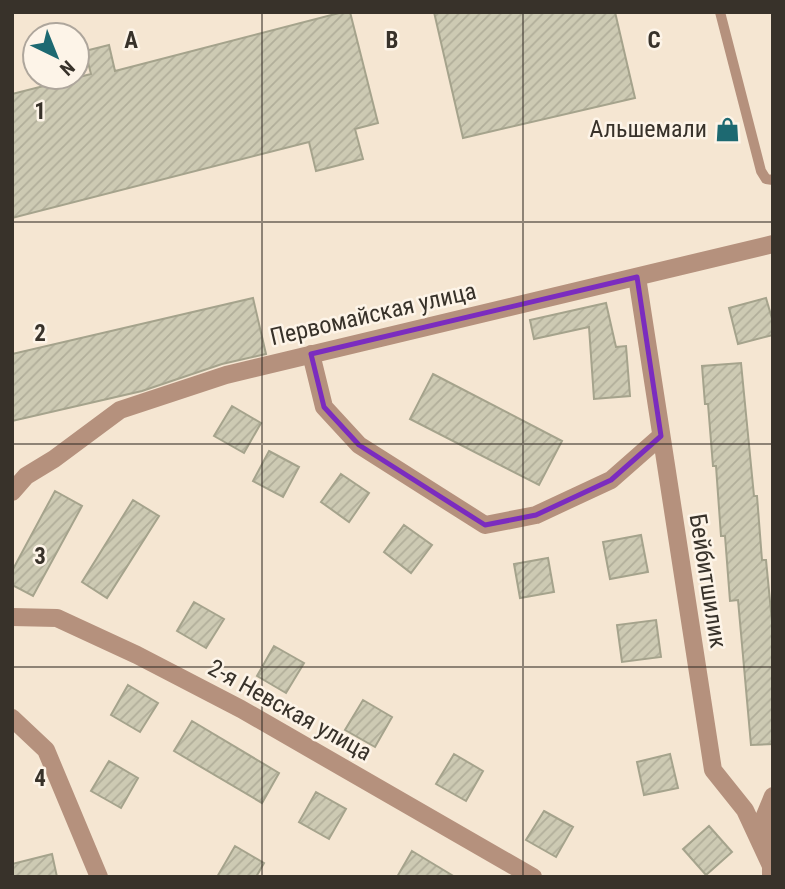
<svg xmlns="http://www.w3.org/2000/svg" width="785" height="889" font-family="'Roboto Condensed',sans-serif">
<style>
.building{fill:url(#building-hatch);stroke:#a5a38c;stroke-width:2}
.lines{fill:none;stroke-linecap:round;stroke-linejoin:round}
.service{stroke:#b5917d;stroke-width:10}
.minor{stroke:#b5917d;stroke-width:18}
.marked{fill:none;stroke:#7b2cbf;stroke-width:5;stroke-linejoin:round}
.grid{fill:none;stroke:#38322a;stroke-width:2;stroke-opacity:0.55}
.labels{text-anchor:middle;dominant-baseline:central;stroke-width:5;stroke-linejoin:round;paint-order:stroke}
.poi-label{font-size:24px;fill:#38322a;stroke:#fdf4e8;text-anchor:end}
.street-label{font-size:24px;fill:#38322a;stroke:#fdf4e8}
.grid-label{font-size:23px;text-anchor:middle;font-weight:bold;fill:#38322a;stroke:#fdf4e8;stroke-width:5;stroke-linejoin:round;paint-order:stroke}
</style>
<defs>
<pattern id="building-hatch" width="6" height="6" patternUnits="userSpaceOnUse" patternTransform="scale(1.75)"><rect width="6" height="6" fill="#cdcab3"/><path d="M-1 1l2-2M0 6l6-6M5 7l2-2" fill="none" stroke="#b1ae9a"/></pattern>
</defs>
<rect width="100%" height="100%" fill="#f5e6d2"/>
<path class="building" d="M343,12h7l28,111 -23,6 8,30 -47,12 -7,-29 -297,76v-124l79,-20 -6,-23 24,-6 6,26z
M434,12h181l20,86 -172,40z
M253,298l13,56 -44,10 -80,27 -130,30v-67z
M766,298l7,24v13l-35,9 -9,-36z
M606,303l10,44 10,-1 4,50 -36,3 -5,-72 -55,12 -4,-19z
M741,363l13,133h3l5,64h4l7,72v112l-22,1 -13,-145 -8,1 -5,-65h-4l-5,-70h-3l-5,-62h-3l-3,-38z
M433,374l129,67 -23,44 -129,-66z
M232,406l29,17 -17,30 -30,-17z
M269,451l30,16 -16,30 -30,-16z
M341,474l28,19 -20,29 -28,-20z
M55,491l27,15 -49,90 -21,-11v-14z
M133,500l26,16 -52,82 -25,-16z
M404,525l28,20 -21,28 -27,-21z
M641,535l7,37 -38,7 -7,-37z
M548,558l6,34 -34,6 -6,-34z
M194,602l30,17 -18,29 -29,-17z
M656,620l5,37 -39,5 -5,-37z
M274,646l30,17 -18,30 -29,-17z
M128,685l30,18 -18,29 -29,-17z
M363,700l29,17 -17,30 -30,-17z
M192,721l87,52 -17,30 -88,-52z
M454,754l29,17 -17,30 -30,-17z
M670,754l8,34 -34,7 -7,-33z
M109,761l29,17 -17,30 -30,-17z
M316,792l30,17 -17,30 -30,-17z
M544,811l29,16 -17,30 -30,-17z
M709,826l23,26 -26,23 -23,-26z
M235,846l29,17 -8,14h-39z
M412,851l43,26h-58z
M52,854l5,23h-45v-13z"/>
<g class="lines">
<path class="service" d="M720,12l41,159 5,8 7,1"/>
<path class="minor" d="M637,277l76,493 32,40 26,56v11
M311,354l13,53 35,38 126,80 51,-10 75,-35 50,-44
M12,492l14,-16 28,-17 66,-49 106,-35 547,-131
M12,617l45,1 80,37 104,54 292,168
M12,718l34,32 53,127
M768,850l-4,-32 9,-22"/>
</g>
<path class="marked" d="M637,277l24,159 -50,44 -75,35 -51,10 -126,-80 -35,-38 -13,-53z"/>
<path class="grid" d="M262,12v865M523,12v865M12,222h761M12,444h761M12,667h761"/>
<defs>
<symbol id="shop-bare" viewBox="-9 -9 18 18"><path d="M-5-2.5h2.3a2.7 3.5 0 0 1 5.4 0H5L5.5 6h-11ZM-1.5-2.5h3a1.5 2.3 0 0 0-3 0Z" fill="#1d6971" stroke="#fdf4e8" stroke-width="2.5" paint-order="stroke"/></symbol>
</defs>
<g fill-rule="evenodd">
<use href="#shop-bare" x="710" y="112" width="35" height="35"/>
</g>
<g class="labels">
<g class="poi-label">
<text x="707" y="129">Альшемали</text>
</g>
<g class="street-label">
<text transform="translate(373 314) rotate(-13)">Первомайская улица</text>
<text transform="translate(708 581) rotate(81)">Бейбитшилик</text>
<text transform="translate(290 710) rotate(29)">2-я Невская улица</text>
</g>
</g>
<g class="grid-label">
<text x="131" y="48">A</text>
<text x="392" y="48">B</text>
<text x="654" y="48">C</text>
<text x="40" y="119">1</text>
<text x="40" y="341">2</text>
<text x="40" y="564">3</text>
<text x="40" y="786">4</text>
</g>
<rect width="785" height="889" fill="none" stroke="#38322a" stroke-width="28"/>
<g transform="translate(56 56) rotate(137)"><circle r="33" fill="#fdf4e8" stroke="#aea69c" stroke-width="2"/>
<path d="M0-5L12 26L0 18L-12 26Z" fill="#1d6971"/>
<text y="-10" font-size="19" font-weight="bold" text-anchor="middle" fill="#38322a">N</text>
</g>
</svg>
